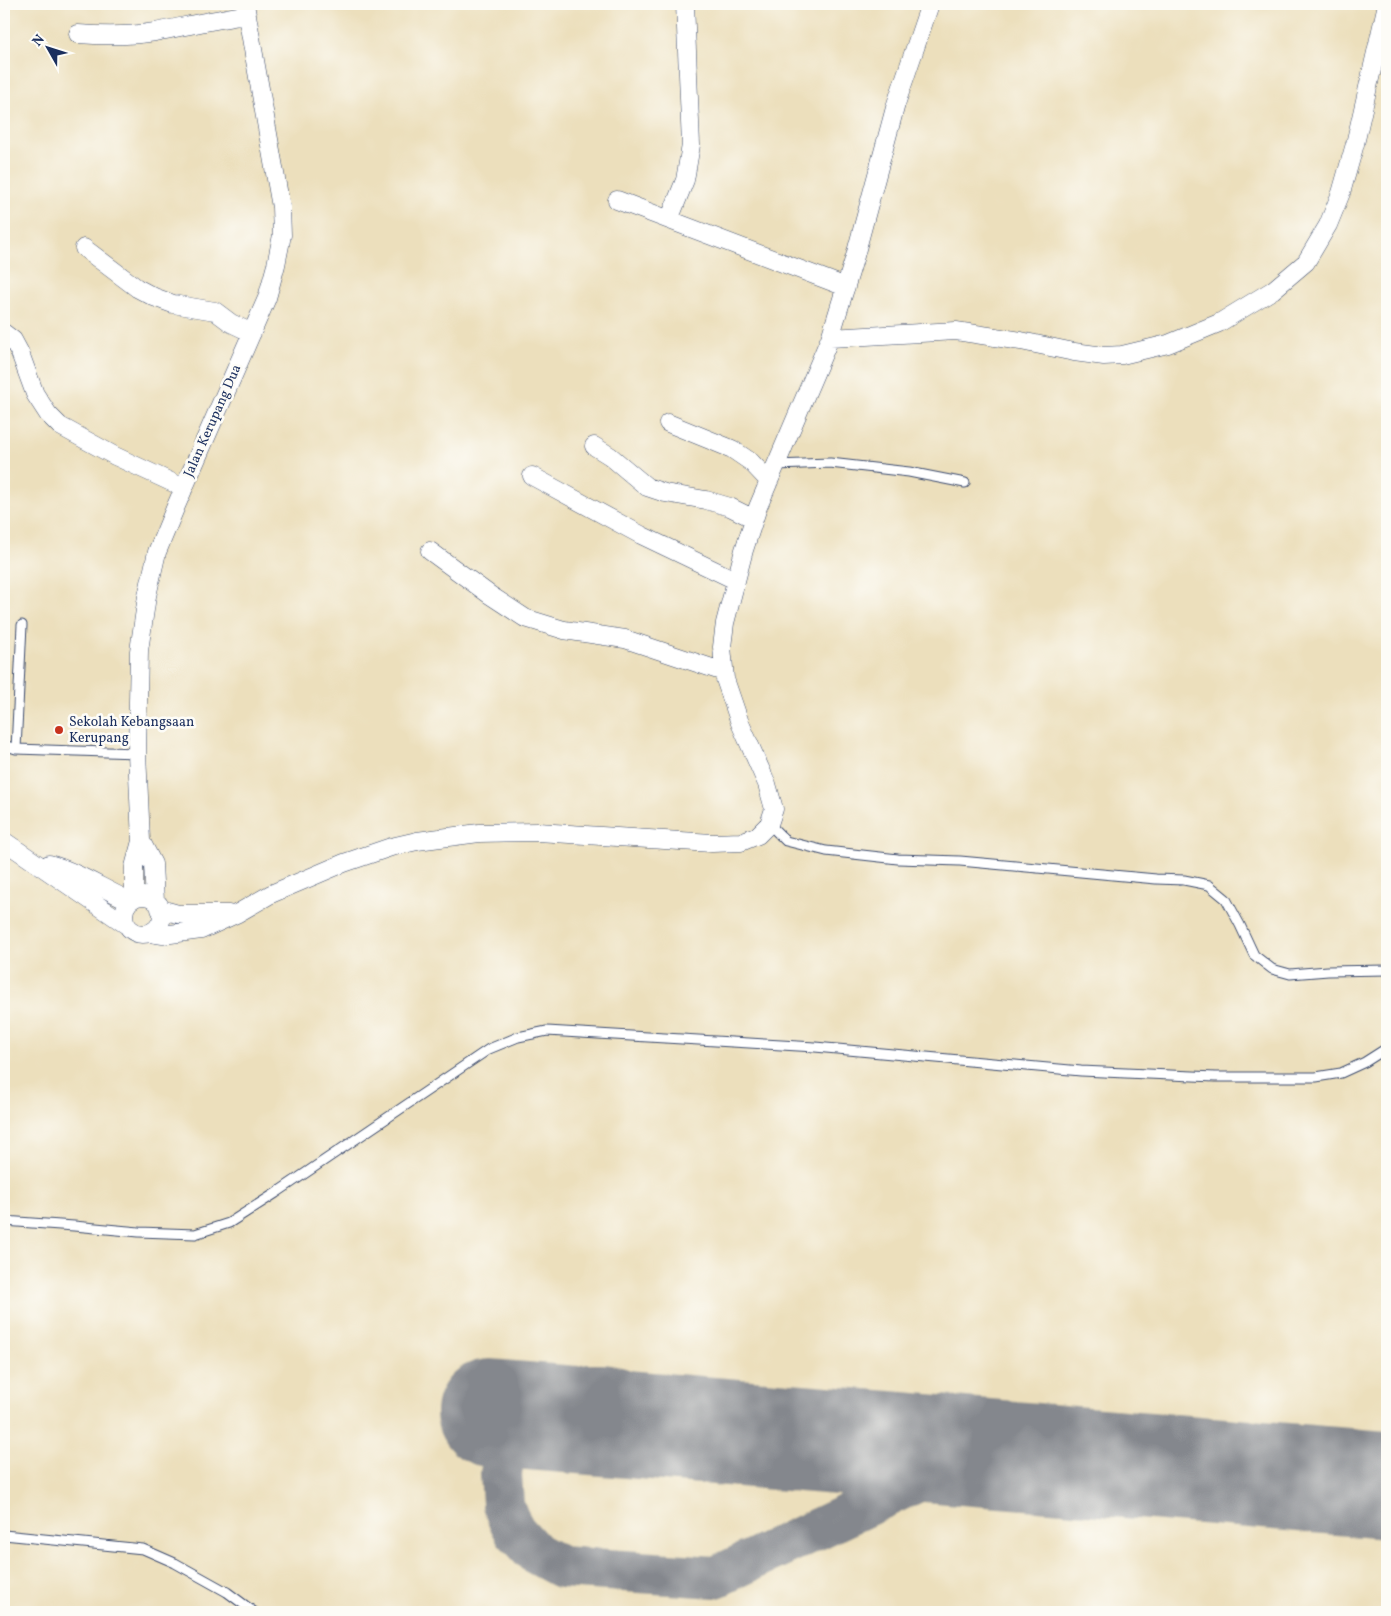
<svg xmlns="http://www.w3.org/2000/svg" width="1391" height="1616" font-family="Vollkorn,serif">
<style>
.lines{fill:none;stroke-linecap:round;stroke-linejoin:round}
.taxiway{stroke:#84878d;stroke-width:42}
.runway{stroke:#84878d;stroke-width:108}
.service-casing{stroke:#3a496c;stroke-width:11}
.minor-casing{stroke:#3a496c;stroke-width:19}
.service{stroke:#fff;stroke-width:9}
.minor{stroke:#fff;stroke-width:18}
.poi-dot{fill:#c8321e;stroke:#fdfcf7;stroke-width:2}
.labels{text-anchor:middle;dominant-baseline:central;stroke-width:5;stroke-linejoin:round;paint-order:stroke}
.street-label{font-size:14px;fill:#1b2f5e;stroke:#fdfcf7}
.poi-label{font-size:14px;fill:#1b2f5e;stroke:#fdfcf7;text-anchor:start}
</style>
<rect width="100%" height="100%" fill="#fdfcf7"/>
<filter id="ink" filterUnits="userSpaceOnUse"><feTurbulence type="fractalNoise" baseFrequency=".02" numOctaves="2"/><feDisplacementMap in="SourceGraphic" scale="10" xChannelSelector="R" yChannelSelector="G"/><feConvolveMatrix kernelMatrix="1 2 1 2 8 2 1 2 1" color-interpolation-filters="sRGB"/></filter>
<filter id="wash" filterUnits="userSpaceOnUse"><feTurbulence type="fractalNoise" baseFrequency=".0096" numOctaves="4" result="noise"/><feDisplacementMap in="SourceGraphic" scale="20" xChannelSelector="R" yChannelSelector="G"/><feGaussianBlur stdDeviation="1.12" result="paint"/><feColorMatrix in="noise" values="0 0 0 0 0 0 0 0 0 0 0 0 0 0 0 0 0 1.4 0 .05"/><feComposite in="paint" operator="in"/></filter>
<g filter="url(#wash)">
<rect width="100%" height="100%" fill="#ecdfbc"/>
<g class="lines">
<path class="taxiway" d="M715,1430h-22l-14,-6 -30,-22 -14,-8 -16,-6 -16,-3h-15l-15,3 -14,4 -13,7 -13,9 -10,11 -9,12 -7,14 -4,14 -2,15 2,30 5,14 7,13 20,22 26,14 155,10 232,-110 53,-13"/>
<path class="runway" d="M490,1413l897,72"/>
</g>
</g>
<g filter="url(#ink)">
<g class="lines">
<defs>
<path id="service" d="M776,465l54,-2 79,9 56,11
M4,745l12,4 6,-124
M16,749l121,4
M769,824l17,17 40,10 72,8 62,2 196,18 28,1 25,5 17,14 14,26 14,30 18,14 18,5 38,-3 59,-1
M4,1221l70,5 65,6 56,2 34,-11 47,-30 213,-144 29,-12 29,-6 268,16 266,24 134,6h101l25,-4 24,-11 22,-14
M4,1535l139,14 32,14 52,29 27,20"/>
<path id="minor" d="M78,34c26,2 52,2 77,-2 31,-6 61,-13 91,-17
M617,200l229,87
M669,220l16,-40 6,-35 -6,-141
M84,248l53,40 17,9 19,7 42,7 16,12 21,10
M4,333l9,7 7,13 15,41 13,20 12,12 55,30 69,32
M830,338l126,-7 65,10 53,11 30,4 18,-1 46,-11 51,-21 31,-19 23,-14 33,-28 22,-37 13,-32 14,-49 32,-140
M668,423l64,26 19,13 18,19
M594,446l16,10 37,31 18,6 41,7 24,7 24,12
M532,476l109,59 94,45
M430,551l60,44 35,23 39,12 61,9 99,33
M4,841l121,83
M141,841l12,23 2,37
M49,864c29,8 54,25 81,37
M124 915a19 19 0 1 1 38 0a19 19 0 1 1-38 0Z
M134,898v-31l7,-26 -4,-88 2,-102 8,-55 10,-44 19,-46 91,-208 9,-33 6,-30 -1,-28 -36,-203
M160,909l18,5h51
M150,933l13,2 38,-5 37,-17 33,-19 73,-31 47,-16 26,-6 62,-8 59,-1 174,11 29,-1 17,-7 11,-11 5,-15 -7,-25 -27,-61 -15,-44 -3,-32 3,-24 19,-73 14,-43 72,-169 25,-82 41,-152 34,-100"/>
</defs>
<use href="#service" class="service-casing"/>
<use href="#minor" class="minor-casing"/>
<use href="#service" class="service"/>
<use href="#minor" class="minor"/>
</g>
</g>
<circle class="poi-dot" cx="59" cy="730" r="5"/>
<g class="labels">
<g class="street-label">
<text transform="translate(213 421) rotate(-66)">Jalan Kerupang Dua</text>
</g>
<g class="poi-label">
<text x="69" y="722">Sekolah Kebangsaan<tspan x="69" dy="16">Kerupang</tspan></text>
</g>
</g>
<rect width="1391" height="1616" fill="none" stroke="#fdfcf7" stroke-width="20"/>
<g transform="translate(48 48) rotate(309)" stroke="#fdfcf7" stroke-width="4" paint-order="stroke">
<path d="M0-4L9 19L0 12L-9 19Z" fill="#1b2f5e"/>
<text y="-8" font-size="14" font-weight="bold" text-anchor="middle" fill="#1b2f5e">N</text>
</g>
</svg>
